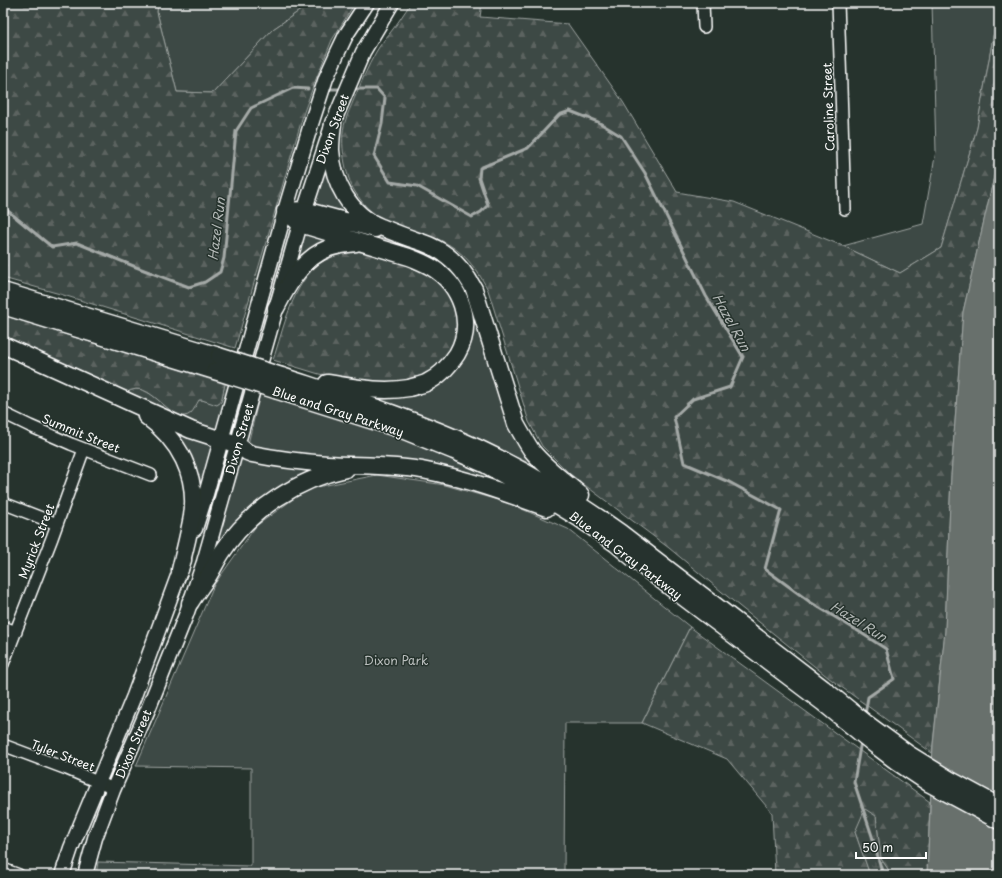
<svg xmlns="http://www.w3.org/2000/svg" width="1002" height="878" font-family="'Playpen Sans',sans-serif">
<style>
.green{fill:#3e4944;stroke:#9ea4a2}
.forest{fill:url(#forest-firs);stroke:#9ea4a2}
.wetland{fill:url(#wetland-marsh);stroke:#9ea4a2}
.water{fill:#67706c;stroke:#a4a9a7}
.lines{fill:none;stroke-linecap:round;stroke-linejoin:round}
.stream{stroke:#a4a9a7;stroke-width:3}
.minor-casing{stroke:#fff;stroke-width:14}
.major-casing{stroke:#fff;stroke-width:17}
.highway-casing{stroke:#fff;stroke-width:19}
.minor{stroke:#26332d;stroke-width:11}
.major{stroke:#26332d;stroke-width:14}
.highway{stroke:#26332d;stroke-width:16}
.highway-bridge-casing{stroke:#fff;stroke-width:19;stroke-linecap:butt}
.highway-bridge{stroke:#26332d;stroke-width:16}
.labels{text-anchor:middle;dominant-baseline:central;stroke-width:3;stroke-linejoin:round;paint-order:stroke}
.street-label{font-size:12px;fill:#fff;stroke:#26332d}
.park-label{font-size:12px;fill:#bbbfbe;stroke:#26332d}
.water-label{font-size:13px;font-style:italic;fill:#b3b8b6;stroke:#26332d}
</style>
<defs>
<pattern id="forest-firs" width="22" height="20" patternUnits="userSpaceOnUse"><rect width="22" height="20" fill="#3e4944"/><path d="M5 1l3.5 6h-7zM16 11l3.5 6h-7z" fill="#5b6460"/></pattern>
<pattern id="wetland-marsh" width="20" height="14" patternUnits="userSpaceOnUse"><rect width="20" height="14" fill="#3e4944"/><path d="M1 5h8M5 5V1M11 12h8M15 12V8" fill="none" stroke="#5b6460"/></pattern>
</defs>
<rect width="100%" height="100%" fill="#26332d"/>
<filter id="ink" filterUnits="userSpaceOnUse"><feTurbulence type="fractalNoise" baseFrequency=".025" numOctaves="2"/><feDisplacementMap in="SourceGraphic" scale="8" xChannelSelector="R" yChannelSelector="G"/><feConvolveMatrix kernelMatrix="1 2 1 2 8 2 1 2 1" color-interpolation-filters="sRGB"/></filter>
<g filter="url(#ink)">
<path class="green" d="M158,3h153l-38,26 -60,64 -36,-1 -20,-80z
M932,3h63l1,17 -19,108 -36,120 -41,25 -57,-27 80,-22 13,-73z
M327,150l31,69 -45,-11z
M313,219l106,30 9,3 22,14 17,23 12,40 -1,3 29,91c7,16 16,30 28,43 -53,-25 -106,-49 -161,-67l1,-5 92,-87z
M288,229l3,1 -26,98 -2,-1 1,-21 14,-52z
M303,233l28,6 -38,31z
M225,384l4,1 -13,48 -89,-40c1,-1 3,-3 5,-3 21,-8 42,38 58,23 4,-3 6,-8 8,-13h4l16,4 3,-2z
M260,394c47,14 95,27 140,44 36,13 72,28 107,46l-2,3 -202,-30 -53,-9 -2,-4z
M172,430l42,14 -15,52z
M241,457l91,10 -19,6 -102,87z
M377,475l68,10 63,18 60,26 122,98 -48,96h-77l-1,152h-468l2,-13 153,4v-98l-115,-2 78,-181 42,-59 51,-37z"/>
<path class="forest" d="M3,3h155l-1,9 20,80 36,1 60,-64 38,-26h44l-23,37 -18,44 -10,28 -69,236 -175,-54 -57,-16z
M411,3h71l-2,14 88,7 55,78 54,90 57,10 109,44 57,27 41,-25 36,-120 19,-108 -1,-17h4v152l-36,157 -12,164 -6,155 -13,122 -103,-75 -90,-72 -70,-58 -99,-74 -28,-28 -13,-24 -41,-132c-13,-25 -29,-44 -56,-53 -16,-5 -31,-9 -46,-16 -13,-5 -23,-17 -31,-29 -10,-16 -16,-51 -10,-70 2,-8 6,-15 9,-23 7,-15 13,-32 22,-47 4,-7 9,-13 14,-19 8,-10 14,-20 21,-30z
M352,251l17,2 55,16 29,29 7,27 -4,24 -28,28 -34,7 -44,-4 -31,-6 -46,-14c10,-30 20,-78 47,-97 10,-6 21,-9 32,-12z
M3,315l222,69 -4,18 -4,3 -15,-5h-3c-3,5 -5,10 -8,13 -17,15 -38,-31 -59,-23 -2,0 -4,2 -5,3l-124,-54z
M690,627l240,175 -3,73h-35l-11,-16 -5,-43 -21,16 15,43h-95l-3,-62 -45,-54 -85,-36z"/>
<path class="wetland" d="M865,809l11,7 5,43 11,16h-22l-15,-43z"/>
<path class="water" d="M999,155v720h-72l6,-130 12,-114 6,-155 12,-164z"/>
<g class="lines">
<path class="stream" d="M326,89h17
M352,89h25l8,9 -3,26 -8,32 16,26 27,4 55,31 9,-5 7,-7 -9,-27 1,-10 48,-20 31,-33 11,-4 28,11 23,14 24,37 61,123 37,61 -13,30 -37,12 -19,18 10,46 45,19 52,28 -16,59 45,33 48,29 28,18 8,30 -26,18 -3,18
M3,207l49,40 25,-4 59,24 53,20 16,-5 15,-10 4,-14 12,-127 15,-23 42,-20 15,1
M861,741l-7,41 18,54 11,39"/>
<defs>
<path id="minor" d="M703,3l1,24
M838,3l2,55 5,151
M3,413l27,13 41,18 80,31
M3,503l54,21
M3,627l13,5
M3,664l49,-126 32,-89
M3,745l64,24 47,20
M3,869l16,6"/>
<path id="major" d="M195,529l11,-35 79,-283 26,-87 15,-46 10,-22 10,-21 21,-32
M62,875l9,-27 63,-152 50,-136
M85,875l10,-37 18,-48 36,-83 37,-92 18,-53 96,-338 33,-101 30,-71 29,-49"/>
<path id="highway" d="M333,123c-1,9 -2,18 -2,27 2,33 19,65 50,77 12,5 25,10 37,14 6,2 12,4 17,7 18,9 30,24 39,41l42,135c5,9 10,18 16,27 14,17 32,30 49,44
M285,211l15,13 109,33c8,3 15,6 22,10 30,18 44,56 26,87 -8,12 -18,23 -31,29 -5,2 -11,3 -17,5 -28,5 -55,-1 -82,-5
M285,211l19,-1 71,19
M3,291l216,65
M3,306l212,65
M276,308c12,-23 26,-50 53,-60 9,-3 18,-4 27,-5
M3,345l188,85 47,15 9,7 5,2c25,5 49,8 75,10 32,2 64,1 95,6 43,8 84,23 125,38
M282,376c66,22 133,43 196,72 51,24 98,53 143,85l202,155 43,35 41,30 42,26 50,27
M278,391l124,39 52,21 32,14 71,40 23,14 36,25 30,25 176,133 54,44 21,16 33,22 69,37
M146,416c33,24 52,59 46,100 -3,18 -8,36 -12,54
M190,603c6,-10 13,-19 19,-28 5,-8 9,-17 14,-24 27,-41 75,-72 123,-82"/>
</defs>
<use href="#minor" class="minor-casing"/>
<use href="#major" class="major-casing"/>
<use href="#highway" class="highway-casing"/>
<use href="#minor" class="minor"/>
<use href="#major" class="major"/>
<use href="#highway" class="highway"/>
<defs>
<path id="highway-bridge" d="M219,356l63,20
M215,371l63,20"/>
</defs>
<use href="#highway-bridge" class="highway-bridge-casing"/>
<use href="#highway-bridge" class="highway-bridge"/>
</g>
</g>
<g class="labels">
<g class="street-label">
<text transform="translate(828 107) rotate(-92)">Caroline Street</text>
<text transform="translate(332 129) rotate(-70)">Dixon Street</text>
<text transform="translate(338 411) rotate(18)">Blue and Gray Parkway</text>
<text transform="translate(81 433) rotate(22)">Summit Street</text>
<text transform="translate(239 439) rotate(-74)">Dixon Street</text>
<text transform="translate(36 541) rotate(-69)">Myrick Street</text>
<text transform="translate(626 555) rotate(37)">Blue and Gray Parkway</text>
<text transform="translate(133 744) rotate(-67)">Dixon Street</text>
<text transform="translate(63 755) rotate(21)">Tyler Street</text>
</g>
<g class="park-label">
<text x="396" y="660">Dixon Park</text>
</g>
<g class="water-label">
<text transform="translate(216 229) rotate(-83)">Hazel Run</text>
<text transform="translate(732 322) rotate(61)">Hazel Run</text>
<text transform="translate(859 621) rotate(32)">Hazel Run</text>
</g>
</g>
<rect width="1002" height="878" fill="none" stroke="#26332d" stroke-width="16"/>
<rect x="8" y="8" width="986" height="862" fill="none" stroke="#fff" stroke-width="1.5" filter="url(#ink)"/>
<path d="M856 852v6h70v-6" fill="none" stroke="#ffffff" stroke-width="2"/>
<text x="862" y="852" font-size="12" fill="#ffffff" stroke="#26332d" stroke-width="3" paint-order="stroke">50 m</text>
</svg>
